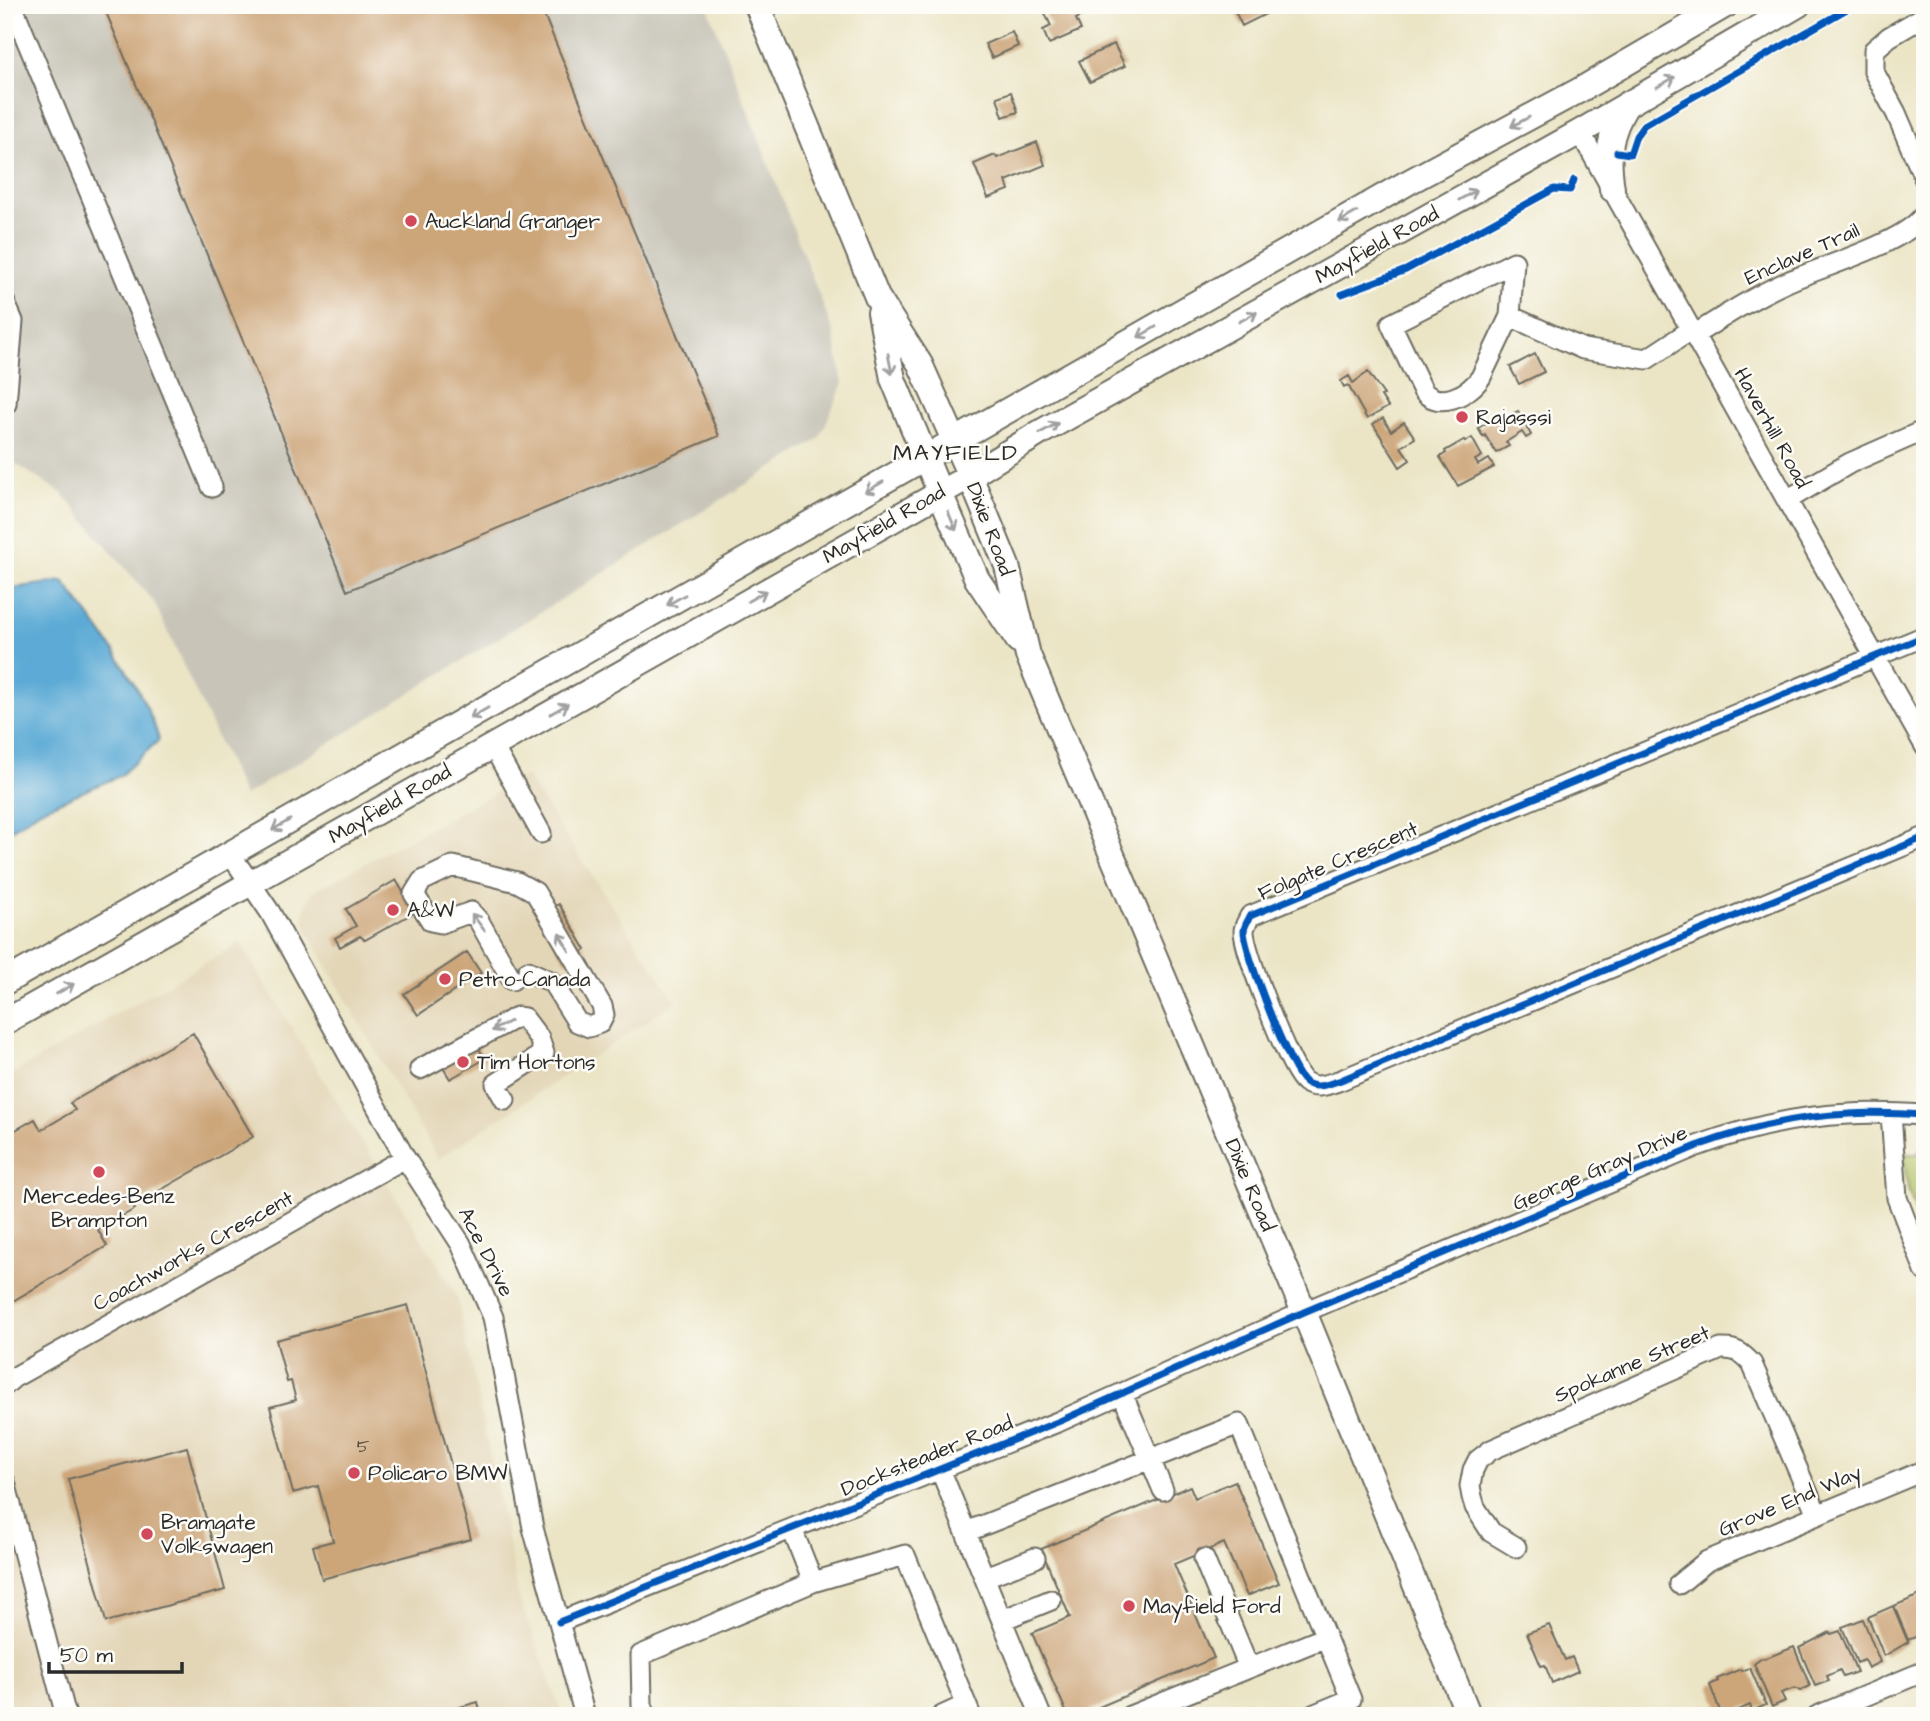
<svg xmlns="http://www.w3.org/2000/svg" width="1930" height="1721" font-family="'Architects Daughter',sans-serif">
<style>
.built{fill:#e3d6b7}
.industrial{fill:#c8c4b8}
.green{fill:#b0bf62;stroke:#6e7546;stroke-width:2}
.water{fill:#5baad5;stroke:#436a80;stroke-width:2}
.building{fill:#cca579}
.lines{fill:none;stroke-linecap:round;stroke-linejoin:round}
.minor-casing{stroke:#6e6c61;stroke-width:23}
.major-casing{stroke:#6e6c61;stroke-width:28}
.minor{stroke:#fff;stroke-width:19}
.major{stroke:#fff;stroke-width:24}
.cycleway-casing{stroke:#fdfcf7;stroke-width:11}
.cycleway{stroke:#0057b8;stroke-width:7}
.oneway{stroke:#a0a0a0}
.poi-dot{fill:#d1495b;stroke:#fdfcf7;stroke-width:2.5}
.labels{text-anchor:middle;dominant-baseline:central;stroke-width:5;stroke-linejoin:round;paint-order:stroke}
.number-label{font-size:18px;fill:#534a3e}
.poi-label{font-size:21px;fill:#2b2b2b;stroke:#fdfcf7;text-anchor:start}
.street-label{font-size:21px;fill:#2b2b2b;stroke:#fdfcf7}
.neighbourhood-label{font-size:23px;letter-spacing:2px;fill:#2b2b2b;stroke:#fdfcf7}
</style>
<rect width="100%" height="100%" fill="#fdfcf7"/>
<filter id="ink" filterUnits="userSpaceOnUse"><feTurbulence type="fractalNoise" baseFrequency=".0143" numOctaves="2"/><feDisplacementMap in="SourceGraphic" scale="14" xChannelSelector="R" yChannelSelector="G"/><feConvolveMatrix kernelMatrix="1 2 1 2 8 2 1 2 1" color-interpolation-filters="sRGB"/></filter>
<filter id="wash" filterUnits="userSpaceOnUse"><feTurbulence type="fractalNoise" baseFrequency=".00686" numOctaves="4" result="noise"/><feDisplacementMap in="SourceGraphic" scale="28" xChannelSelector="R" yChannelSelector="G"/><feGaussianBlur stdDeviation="1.57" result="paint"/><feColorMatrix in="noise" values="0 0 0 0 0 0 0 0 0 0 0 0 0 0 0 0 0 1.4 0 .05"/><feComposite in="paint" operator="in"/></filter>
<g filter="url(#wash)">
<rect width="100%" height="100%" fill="#ebe5c6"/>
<path class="built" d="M526,776l150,226 -238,157 -132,-229 -2,-13 2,-11 6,-14z
M240,943l217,354 64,308 42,111h-558v-638z"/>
<path class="industrial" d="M5,5h702l126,326 10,53 -24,55 -575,357 -90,-194 -92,-109 -57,-36z"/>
<path class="green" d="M1925,1139v99l-17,-49 -5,-35h14z"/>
<path class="water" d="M63,581c33,43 82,107 96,159l-39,36 -80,34 -35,24v-245z"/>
<g id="blocks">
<path class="building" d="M103,5h437l179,431 -372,155z
M1041,5h62l-27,14 5,11 -32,14 -6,-14 8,-4z
M1232,5h52l-42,21z
M1012,32l6,14 -26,12 -7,-14z
M1114,44l11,22 -35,16 -11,-21z
M1011,92l7,20 -15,5 -6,-20z
M1037,142l8,23 -39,16 3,9 -21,8 -14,-34 21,-9 2,3z
M1535,354l9,18 -25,12 -9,-17z
M1368,372l16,23 -3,1 7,11 -21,12 -19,-34 -4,2 -3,-6 8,-5 4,7z
M1518,411l13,24 -5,3 -4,-6 -16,10 3,4 -13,7 -11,-18 -2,2 -5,-9 21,-12 2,4z
M1383,418l8,13 13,-9 11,16 -14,9 9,13 -10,7 -27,-43z
M1472,438l10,18 -7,4 3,5 11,-6 5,8 -36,19 -18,-29 6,-4 -1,-2 19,-11 1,2z
M396,880l19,32 -50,28 -5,-4 -20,11 -5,-9 21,-12 -10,-17z
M559,904l27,46 -20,12 -28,-47z
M467,952l14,21 -63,42 -14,-21z
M193,1033l60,104 -120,69 2,3 -37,21 9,16 -96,56 -6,-11v-155l30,-17 6,11 34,-20 -5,-7z
M477,1045l8,14 -35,20 -8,-13z
M408,1305l63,234 -149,40 -9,-33 20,-5 -15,-55 -25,7 -23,-86 26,-7 -5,-19 -4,1 -11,-42z
M187,1447l38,143 -119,32 -38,-143z
M1235,1481l44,102 -32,13 -23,-53 -50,21 40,94 -136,58h-10l-36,-83 38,-16 -29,-68 149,-63 5,12z
M1920,1595l5,12v31l-2,-4 -15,6 -14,-34z
M1893,1606l15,36 -24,14 -16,-39z
M1863,1619l17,43 -12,6 -4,-8 -7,3 -15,-36z
M1549,1625l16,35 7,-3 6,14 -26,12 -7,-18 -4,1 -14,-33z
M1840,1631l17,41 -14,5 -3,-7 -13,6 2,5 -14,5 -16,-38 31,-16 1,2z
M1794,1647l16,39 -10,5 -5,-3 -14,5 4,8 -13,6 -18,-43 8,-6 2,1z
M1750,1668l16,37 -14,6 -2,-6 -14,6 2,5h-16l-12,-31 8,-4 -1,-2 24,-10 1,2z
M478,1702l3,14h-50v-1z"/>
</g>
</g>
<g filter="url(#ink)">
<use href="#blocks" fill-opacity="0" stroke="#6e6c61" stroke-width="2"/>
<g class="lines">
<defs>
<path id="minor" d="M12,5l200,482
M1925,16l-36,21 -15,13v22l22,41 29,67
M1580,132l345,614
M1514,262l-4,54 -29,61c-12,18 -42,33 -58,14l-32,-67z
M5,303l8,18 -7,83
M1510,316l73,33 64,10 44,-29
M1694,335c30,-19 61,-39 93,-53 33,-15 122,-40 138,-69
M1787,500l63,-37 75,-33
M1925,636l-675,280c-2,5 -6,10 -6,15 0,20 46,140 61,151 12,8 24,2 36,-2l584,-243
M493,746l48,87
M231,855l39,57 135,246 56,86 32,73 40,211 52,188
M512,980l-33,-59 -8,-9 -30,11 -10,-2 -17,-27 8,-13 31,-15 64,16 18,10 67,114 2,9 -4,8 -11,4 -12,-5 -25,-40 -24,-11
M420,1069l97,-52 7,1 15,20 5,15 -48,31 9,16
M1891,1114l6,84 28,73
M5,1385l8,-7 392,-220
M1122,1393l41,97
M940,1469l101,247
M5,1482l61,234
M792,1529l21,53
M966,1532l273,-108 112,275 -41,17
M1516,1547l-25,-15 -16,-25 -3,-10 -2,-11 3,-16 5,-10 13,-10 230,-101c15,-1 21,4 31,15l65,150
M1204,1559l45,109
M985,1577l50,-19
M1679,1584l28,-23 218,-91
M1002,1620l49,-20
M559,1622l501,-201 244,-109 393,-166c50,-18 100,-30 152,-32 25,-2 51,0 76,1
M646,1716l-4,-11 -1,-50 172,-73 92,-27 66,161
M942,1716l24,-11
M1130,1716l196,-79
M1817,1716l108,-45"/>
<path id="major" d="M757,5l120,292 43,67 50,112 37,90 21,89 276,657 165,404
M1612,189c-5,-34 -4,-55 15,-85
M880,312l13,67 47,114 37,86 41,61
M5,982l1402,-799 173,-93 146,-85
M5,1022l965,-546 71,-44 539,-300 218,-127"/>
</defs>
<use href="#minor" class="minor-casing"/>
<use href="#major" class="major-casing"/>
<use href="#minor" class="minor"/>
<use href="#major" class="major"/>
<defs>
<path id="cycleway" d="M1617,152l13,2 6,-18 8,-11 210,-120
M1342,294l64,-24 148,-81 16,1 4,-10
M1925,636l-675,280c-2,5 -6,10 -6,15 0,20 46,140 61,151 12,8 24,2 36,-2l584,-243
M559,1622l501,-201 244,-109 393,-166c50,-18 100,-30 152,-32 25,-2 51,0 76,1"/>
</defs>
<use href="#cycleway" class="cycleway-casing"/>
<use href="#cycleway" class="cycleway"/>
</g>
<defs><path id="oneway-shaft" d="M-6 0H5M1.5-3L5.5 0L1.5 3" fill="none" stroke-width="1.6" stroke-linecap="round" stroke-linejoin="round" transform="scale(1.75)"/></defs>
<g class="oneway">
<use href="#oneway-shaft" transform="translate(1666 82) rotate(-30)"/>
<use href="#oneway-shaft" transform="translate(1520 122) rotate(152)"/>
<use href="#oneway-shaft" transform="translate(1468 195) rotate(-29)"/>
<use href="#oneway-shaft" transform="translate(1348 217) rotate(150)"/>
<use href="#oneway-shaft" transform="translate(1248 317) rotate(-29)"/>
<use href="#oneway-shaft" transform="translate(1147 332) rotate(150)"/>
<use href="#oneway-shaft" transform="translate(890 364) rotate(79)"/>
<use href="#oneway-shaft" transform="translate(1049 428) rotate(-29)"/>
<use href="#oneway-shaft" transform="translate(874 487) rotate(150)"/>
<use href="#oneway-shaft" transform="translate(952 521) rotate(67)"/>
<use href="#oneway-shaft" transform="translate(757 596) rotate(-30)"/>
<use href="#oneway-shaft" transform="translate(676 600) rotate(150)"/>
<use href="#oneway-shaft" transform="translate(559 709) rotate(-30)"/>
<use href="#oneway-shaft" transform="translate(479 713) rotate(150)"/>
<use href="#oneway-shaft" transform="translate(281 825) rotate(150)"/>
<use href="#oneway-shaft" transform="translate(478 922) rotate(-127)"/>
<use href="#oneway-shaft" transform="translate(564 942) rotate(-121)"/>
<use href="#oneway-shaft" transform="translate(65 989) rotate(-30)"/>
<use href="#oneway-shaft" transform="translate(501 1026) rotate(152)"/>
</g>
</g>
<g class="poi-dot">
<circle cx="411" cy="221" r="7"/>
<circle cx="1462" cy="417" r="7"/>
<circle cx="393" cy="910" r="7"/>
<circle cx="445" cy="979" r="7"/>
<circle cx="463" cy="1062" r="7"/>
<circle cx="99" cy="1172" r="7"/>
<circle cx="354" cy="1473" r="7"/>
<circle cx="147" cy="1534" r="7"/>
<circle cx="1129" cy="1606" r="7"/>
</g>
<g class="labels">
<g class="number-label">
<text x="363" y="1446">5</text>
</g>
<g class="poi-label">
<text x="425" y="221">Auckland Granger</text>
<text x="1476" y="417">Rajasssi</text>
<text x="407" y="910">A&amp;W</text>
<text x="459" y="979">Petro-Canada</text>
<text x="477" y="1062">Tim Hortons</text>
<text x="99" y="1196" text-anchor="middle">Mercedes-Benz<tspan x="99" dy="24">Brampton</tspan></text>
<text x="368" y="1473">Policaro BMW</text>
<text x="161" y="1522">Bramgate<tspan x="161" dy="24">Volkswagen</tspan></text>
<text x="1143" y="1606">Mayfield Ford</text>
</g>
<g class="street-label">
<text transform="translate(1377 245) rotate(-29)">Mayfield Road</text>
<text transform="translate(1802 254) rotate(-24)">Enclave Trail</text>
<text transform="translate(1772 428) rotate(61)">Haverhill Road</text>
<text transform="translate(884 524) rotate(-30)">Mayfield Road</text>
<text transform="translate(990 529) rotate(69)">Dixie Road</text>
<text transform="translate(390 804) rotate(-30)">Mayfield Road</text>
<text transform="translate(1338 861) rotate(-23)">Folgate Crescent</text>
<text transform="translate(1600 1168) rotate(-23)">George Gray Drive</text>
<text transform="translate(1250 1185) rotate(67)">Dixie Road</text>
<text transform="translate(193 1251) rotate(-29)">Coachworks Crescent</text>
<text transform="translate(486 1252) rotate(63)">Ace Drive</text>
<text transform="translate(1632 1364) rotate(-23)">Spokanne Street</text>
<text transform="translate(927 1456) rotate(-22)">Docksteader Road</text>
<text transform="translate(1790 1501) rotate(-23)">Grove End Way</text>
</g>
<g class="neighbourhood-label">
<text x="956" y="453">MAYFIELD</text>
</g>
</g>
<rect width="1930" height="1721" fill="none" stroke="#fdfcf7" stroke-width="28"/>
<path d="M49 1662v10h133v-10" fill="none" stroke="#2b2b2b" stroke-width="3.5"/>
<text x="60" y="1662" font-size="21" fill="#2b2b2b" stroke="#fdfcf7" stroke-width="5" paint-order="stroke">50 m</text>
</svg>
